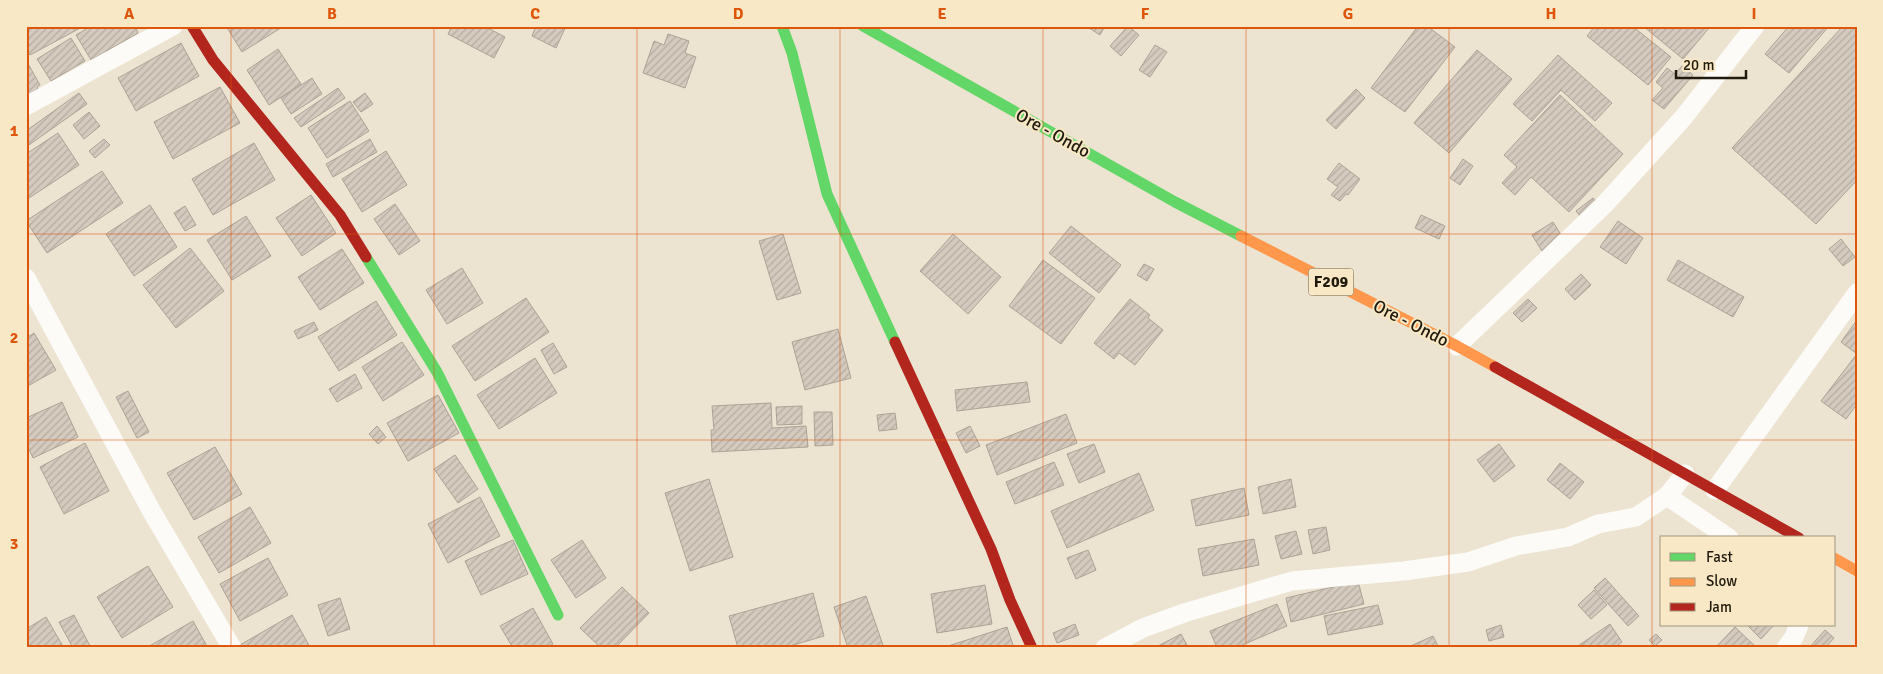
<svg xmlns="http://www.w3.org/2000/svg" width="1883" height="674" font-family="Signika,sans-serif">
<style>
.building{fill:url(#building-hatch);stroke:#aca397}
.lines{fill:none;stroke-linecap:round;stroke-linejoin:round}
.street{stroke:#fcfbf8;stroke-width:19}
.fast{stroke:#63d668;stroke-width:11}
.slow{stroke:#ff974d;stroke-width:11}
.jam{stroke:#b3261e;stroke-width:11}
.grid{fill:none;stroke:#de560c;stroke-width:1;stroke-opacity:0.55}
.labels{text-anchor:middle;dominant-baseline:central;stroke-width:4;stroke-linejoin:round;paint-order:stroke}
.shield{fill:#f8e8c5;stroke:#615845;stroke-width:1}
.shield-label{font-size:16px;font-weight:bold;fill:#201b0e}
.street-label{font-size:18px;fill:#201b0e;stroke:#f8e8c5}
.neatline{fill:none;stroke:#de560c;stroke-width:2}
.grid-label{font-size:16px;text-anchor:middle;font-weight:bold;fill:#de560c}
</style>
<defs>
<pattern id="building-hatch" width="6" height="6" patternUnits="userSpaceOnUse" patternTransform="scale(1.25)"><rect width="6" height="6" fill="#d4cabe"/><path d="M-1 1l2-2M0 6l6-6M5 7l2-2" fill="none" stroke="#b6ada2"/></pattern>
</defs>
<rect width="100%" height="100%" fill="#ece4d1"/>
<path class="building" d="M26,26h58l-54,29 -4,-7z
M91,26h44l3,7 -47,27 -15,-25z
M226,26h58l-42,26z
M452,26h32l21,11 -11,21 -46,-24z
M536,26h30l-10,22 -24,-12z
M1086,26h19l-5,9z
M1128,26l11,9 -18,21 -11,-10z
M1418,26h9l28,21 -50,65 -34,-24z
M1595,26h37l39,31 -23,28 -61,-49z
M1643,26h64l2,2 -26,31z
M1789,26h40l-40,47 -24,-19z
M1843,26h14v154l-41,44 -84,-76z
M668,34l21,7 -4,12 11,4 -11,31 -42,-15 11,-32 10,4z
M71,38l14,23 -34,20 -14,-22z
M181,43l18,33 -63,35 -18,-33z
M1155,45l12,7 -17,25 -11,-7z
M278,49l23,35 -32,21 -22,-35z
M1477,50l35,29 -63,74 -35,-30z
M1558,55l54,48 -17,18 -34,-31 -29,31 -19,-17z
M26,60l14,25 -3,2 1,2 -12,7z
M1682,66l11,9 -29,34 -12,-9 11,-12 -7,-6 11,-14 8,6z
M312,78l10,16 -31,20 -10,-16z
M220,87l20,36 -67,36 -19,-37z
M338,88l7,10 -44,29 -7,-9z
M1356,89l9,9 -29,31 -10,-9z
M79,93l8,11 -61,43v-16z
M365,93l8,11 -12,8 -8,-10z
M1560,95l63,59 -54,58 -38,-35 -16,18 -13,-12 15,-16 -13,-12z
M350,101l19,30 -42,27 -19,-30z
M89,112l11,14 -16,13 -11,-14z
M58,133l21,32 -53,35v-46z
M104,139l6,6 -15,13 -6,-7z
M370,139l7,13 -44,25 -7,-13z
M254,143l21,37 -62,35 -21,-36z
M386,151l21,34 -45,27 -20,-33z
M1463,159l10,7 -13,19 -10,-7z
M1339,163l21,16 -12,16 -2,-1 -6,7 -9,-6 7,-8 -11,-8z
M102,171l21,32 -76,50 -21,-32z
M311,195l25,38 -34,23 -26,-38z
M1593,198l4,5 -17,13 -4,-5z
M395,204l25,37 -21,14 -25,-36z
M150,205l27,42 -43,29 -28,-42z
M185,206l11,19 -11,6 -11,-18z
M1421,215l24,11 -6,13 -24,-11z
M246,216l25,40 -39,24 -25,-40z
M1618,221l25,17 -17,26 -26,-17z
M1553,222l10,16 -21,13 -10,-16z
M1071,226l50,39 -22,28 -50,-40z
M783,234l18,59 -24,7 -18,-59z
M953,234l48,43 -33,37 -48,-43z
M1841,239l14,18 -12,9 -14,-17z
M190,248l34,43 -48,37 -33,-43z
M342,249l22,34 -44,27 -22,-33z
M1043,260l52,38 -34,46 -52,-38z
M1678,260l66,37 -11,20 -66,-37z
M1144,264l10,5 -7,12 -10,-6z
M462,268l21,35 -36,21 -21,-34z
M1581,274l10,11 -16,15 -10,-11z
M526,298l23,34 -74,49 -23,-35z
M1130,299l20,16 -2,3 15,12 -28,35 -16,-12 -5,6 -20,-16z
M1528,299l9,9 -15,14 -9,-9z
M376,301l21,34 -58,36 -21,-34z
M1857,320v34l-16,-12z
M314,322l4,8 -20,9 -4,-8z
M838,329l13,49 -46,12 -13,-48z
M34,333l22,37 -30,17v-49z
M402,342l22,33 -41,26 -21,-34z
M553,343l14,24 -13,7 -13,-24z
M1856,355l1,49 -11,15 -25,-18z
M535,358l22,35 -58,36 -22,-34z
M355,374l7,14 -25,14 -8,-13z
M1027,382l3,20 -73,9 -2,-21z
M128,391l21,41 -12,6 -21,-41z
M438,395l21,38 -51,28 -21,-38z
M62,402l16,35 -45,21 -7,-15v-25z
M771,403l1,25 34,-2 2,21 -96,5 -1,-22h3l-2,-24z
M802,406v18l-25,1 -1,-18z
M814,412h18l1,33 -18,1z
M895,413l2,16 -18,2 -2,-16z
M1066,414l11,29 -80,32 -11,-30z
M377,426l9,11 -8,7 -9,-10z
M970,426l10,20 -14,7 -10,-20z
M85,443l24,48 -45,23 -24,-47z
M1094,444l11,28 -26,11 -12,-29z
M1499,444l16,22 -21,16 -17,-22z
M215,447l27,47 -48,26 -27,-47z
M455,455l23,34 -20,14 -24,-34z
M1054,462l10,23 -49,19 -9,-22z
M1560,463l24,19 -14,17 -23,-19z
M1139,473l15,37 -87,38 -16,-37z
M709,479l24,78 -43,14 -25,-78z
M1291,479l5,28 -33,7 -5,-27z
M1244,488l5,27 -53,11 -5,-26z
M480,497l20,39 -52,27 -20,-39z
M250,507l21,36 -52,30 -21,-36z
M1326,527l4,23 -17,4 -5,-24z
M1296,531l6,23 -21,5 -6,-23z
M1254,539l5,26 -56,11 -5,-27z
M513,540l15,34 -47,21 -16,-34z
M582,540l24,38 -30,20 -25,-38z
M1088,550l8,20 -20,9 -9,-21z
M268,558l20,37 -48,26 -20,-37z
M148,566l25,41 -51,31 -25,-41z
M1605,578l34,38 -11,10 -34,-38z
M1358,581l6,23 -73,18 -5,-24z
M985,585l7,39 -55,9 -6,-39z
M622,587l27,26 -34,35h-14l-21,-20z
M1594,590l13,15 -16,14 -13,-14z
M813,593l11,43 -41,12h-45l-9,-32z
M866,596l18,52h-36l-14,-41z
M340,598l10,31 -22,7 -10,-31z
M1277,604l10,22 -52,22h-18l-7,-17z
M1378,605l5,19 -55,11 -4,-19z
M533,608l20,36 -7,4h-33l-13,-22z
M74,615l17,33h-18l-14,-26z
M292,615l18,32 -69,1 -1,-3z
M46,617l18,31h-38v-19z
M193,621l15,27h-62z
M1075,624l4,11 -22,8 -4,-10z
M1610,624l12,18 -8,6h-39z
M1501,625l3,12 -15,4 -3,-11z
M1747,625h27l-13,14z
M1007,627l7,21h-68l-1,-1z
M1735,627l22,21h-42z
M1825,630l9,8 -9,10h-16z
M1181,634l7,13 -32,1v-1z
M1656,634l6,6 -7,6 -6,-6z
M1433,636l6,12h-33z"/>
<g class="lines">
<path class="street" d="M26,106l147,-80
M26,278l126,234 80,136
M1457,346l147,-141 79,-87 72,-92
M1715,490l142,-197
M1667,496l62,42
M1105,648l38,-20 41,-15 108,-32 112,-10 64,-9 48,-16 52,-9 30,-13 38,-7 31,-21 18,-22
M1786,648l8,-11 5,-12"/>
<path class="fast" d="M782,26l10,27 35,141 68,148
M863,26l312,176 66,34
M366,257l71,115 121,243"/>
<path class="slow" d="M1241,236l216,110 38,21
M1834,558l23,13"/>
<path class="jam" d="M192,26l21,34 127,155 26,42
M895,342l96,207 19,51 22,48
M1495,367l304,171"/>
</g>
<path class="grid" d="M231,26v622M434,26v622M637,26v622M840,26v622M1043,26v622M1246,26v622M1449,26v622M1652,26v622M26,234h1831M26,440h1831"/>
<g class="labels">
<rect class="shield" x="1308.5" y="268.5" width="45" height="27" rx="4"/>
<g class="shield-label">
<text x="1331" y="282">F209</text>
</g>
<g class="street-label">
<text transform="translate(1053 133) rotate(29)">Ore - Ondo</text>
<text transform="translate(1411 323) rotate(27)">Ore - Ondo</text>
</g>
</g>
<rect width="1883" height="674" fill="none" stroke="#f8e8c5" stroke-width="55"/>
<rect x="1660" y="536" width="175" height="90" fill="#f8e8c5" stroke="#a2967c"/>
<rect x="1670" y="553" width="25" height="8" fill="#63d668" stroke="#a2967c"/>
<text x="1706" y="562" font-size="15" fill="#201b0e">Fast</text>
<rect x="1670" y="578" width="25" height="8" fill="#ff974d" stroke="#a2967c"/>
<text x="1706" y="586" font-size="15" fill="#201b0e">Slow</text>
<rect x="1670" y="603" width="25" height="8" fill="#b3261e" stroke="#a2967c"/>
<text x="1706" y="612" font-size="15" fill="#201b0e">Jam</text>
<path d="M1676 70v8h70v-8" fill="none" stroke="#201b0e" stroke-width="2.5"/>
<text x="1683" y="70" font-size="15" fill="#201b0e" stroke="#f8e8c5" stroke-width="4" paint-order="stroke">20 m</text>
<rect x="28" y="28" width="1828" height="618" class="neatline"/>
<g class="grid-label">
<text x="129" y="19">A</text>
<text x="332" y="19">B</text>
<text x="535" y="19">C</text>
<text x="738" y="19">D</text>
<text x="942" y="19">E</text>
<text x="1145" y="19">F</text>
<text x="1348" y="19">G</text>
<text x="1551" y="19">H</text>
<text x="1754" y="19">I</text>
<text x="14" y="136">1</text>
<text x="14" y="343">2</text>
<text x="14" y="549">3</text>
</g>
</svg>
